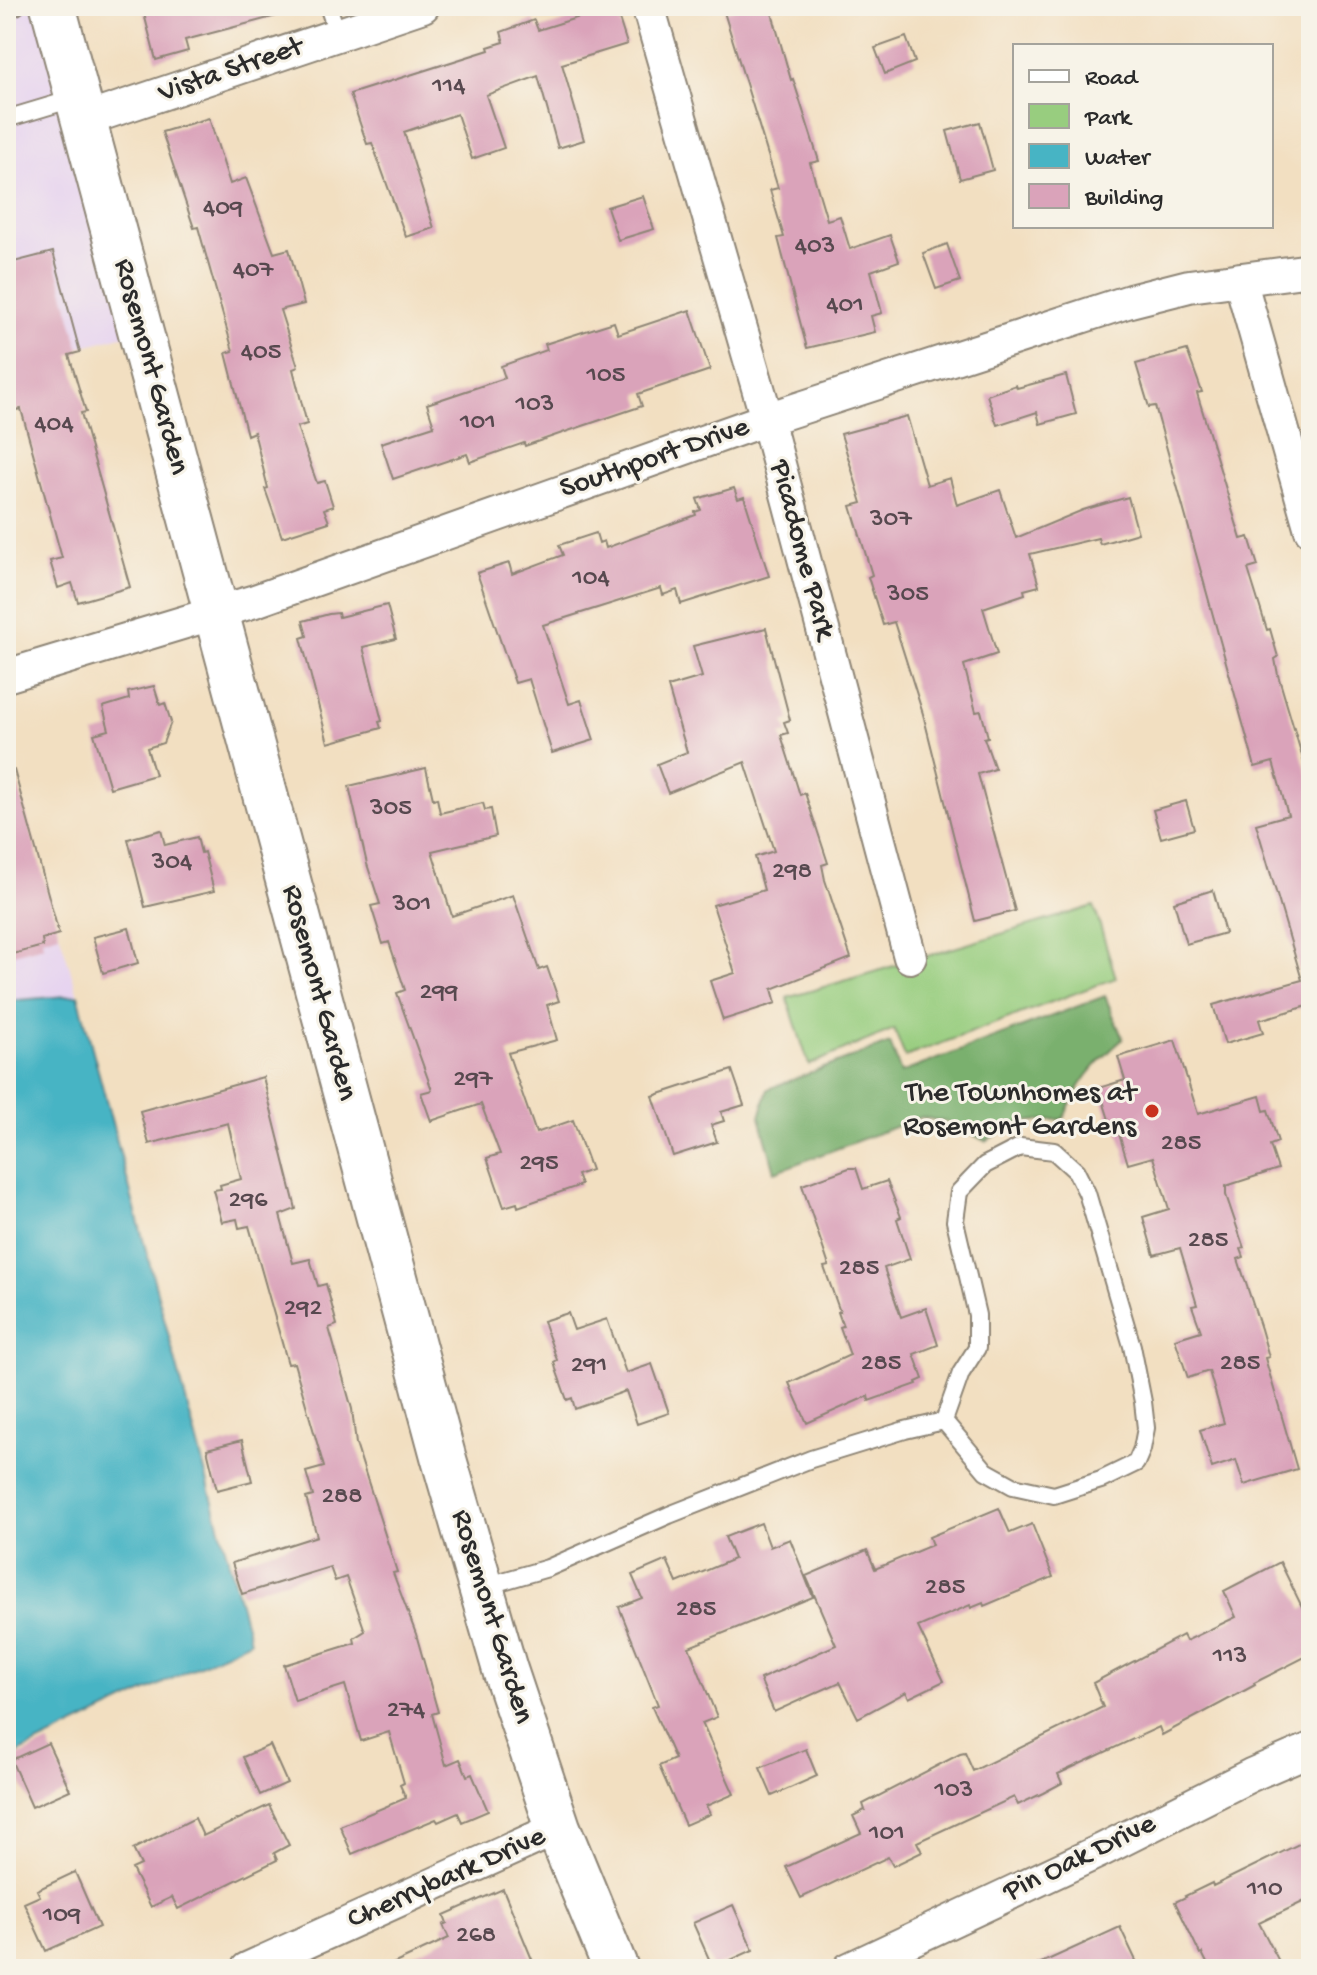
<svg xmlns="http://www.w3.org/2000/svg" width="1317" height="1975" font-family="'Gochi Hand',sans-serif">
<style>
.built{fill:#e6d3f0}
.green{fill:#98cd7f;stroke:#627c55;stroke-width:2}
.forest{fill:#7ab06e;stroke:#526e4c;stroke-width:2}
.water{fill:#47b4c4;stroke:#397078;stroke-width:2}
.building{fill:#daa3ba}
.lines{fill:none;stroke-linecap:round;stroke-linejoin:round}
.lane-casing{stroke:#8e8576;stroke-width:20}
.street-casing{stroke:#8e8576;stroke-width:36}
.secondary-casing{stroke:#8e8576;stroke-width:48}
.lane{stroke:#fff;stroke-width:16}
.street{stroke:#fff;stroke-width:32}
.secondary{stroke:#fff;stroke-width:44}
.poi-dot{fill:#c8321e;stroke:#f7f3e8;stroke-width:3}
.labels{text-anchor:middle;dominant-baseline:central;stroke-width:6;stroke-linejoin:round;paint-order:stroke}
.number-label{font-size:26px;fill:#57494f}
.street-label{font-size:30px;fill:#2b2b2b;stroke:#f7f3e8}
.poi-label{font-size:30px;fill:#2b2b2b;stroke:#f7f3e8;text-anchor:end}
</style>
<rect width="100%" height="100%" fill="#f7f3e8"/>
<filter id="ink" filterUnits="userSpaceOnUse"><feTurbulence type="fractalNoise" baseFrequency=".0125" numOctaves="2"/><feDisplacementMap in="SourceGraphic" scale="16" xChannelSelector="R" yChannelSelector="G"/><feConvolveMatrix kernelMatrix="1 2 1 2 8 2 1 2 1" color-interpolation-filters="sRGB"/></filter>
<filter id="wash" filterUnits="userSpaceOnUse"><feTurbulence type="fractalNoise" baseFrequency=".006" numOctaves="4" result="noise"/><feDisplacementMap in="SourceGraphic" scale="32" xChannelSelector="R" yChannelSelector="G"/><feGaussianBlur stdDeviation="1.8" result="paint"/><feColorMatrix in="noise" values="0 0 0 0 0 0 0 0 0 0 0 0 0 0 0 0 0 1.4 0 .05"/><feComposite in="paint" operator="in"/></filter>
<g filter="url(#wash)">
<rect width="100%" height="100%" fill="#f2dfc1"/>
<path class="built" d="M6,6h47l87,325 -134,36z
M6,757l72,238 -72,6z"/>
<path class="green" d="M1094,906l22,72 -211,79 -11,-28 -85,36 -22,-67z"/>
<path class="forest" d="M1105,996l18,43c-30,26 -44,44 -60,80l-43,3 -35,19 -34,-18 -30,-6 -146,55 -15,-55 8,-28 122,-46 11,30z"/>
<path class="water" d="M78,995l172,646 -244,118v-758z"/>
<g id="blocks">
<path class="building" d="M142,6h137l1,9 -95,25 3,11 -32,9z
M601,6h14l12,38 -65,20 22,76 -26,8 -20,-72 -52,19 18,53 -32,11 -15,-45 -53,18 30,96 -28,9 -34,-94 -5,1 -17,-50 139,-44 -1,-3 16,-5 -3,-10 33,-12 4,10 48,-15 -1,-5z
M746,6h24l21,74 2,-1 26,82 -9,2 17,57 13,-4 10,33 40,-14 9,26 -28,10 11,42 -11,3 4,16 -68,16 -29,-110 6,-1 -14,-47 8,-2 -54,-176z
M906,37l9,25 -30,12 -10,-26z
M209,118l21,66 16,-6 28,75 15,-4 15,55 -24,6 18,57 -5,2 14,55 -10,3 20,56 8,-2 8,25 -9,3 5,13 -47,15 -17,-48 3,-1 -14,-56 -7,3 -21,-82 7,-2 -35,-124 -4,1 -32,-96z
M980,122l13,48 -33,9 -13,-48z
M643,196l11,33 -36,11 -11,-33z
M947,244l13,37 -24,8 -13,-36z
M53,252l27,100 -11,3 17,57 -5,1 49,174 -52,15 -6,-19 -14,5 -8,-27 12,-3 -41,-149 -15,3v-148z
M690,310l20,60 -72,24 4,12 -74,25 -43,15 -1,-3 -54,19 -3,-8 -74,25 -12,-36 53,-17 -7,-22 78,-26 -4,-12 46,-16 -2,-6 69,-22 4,12z
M1187,350l15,42 -5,1 44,146 8,-2 9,29 -10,3 19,61 3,-1 8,28 -3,2 3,16 33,111v219l-52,15 4,13 -38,11 -12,-39 89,-25 -46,-156 32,-9 -15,-53 -18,5 -100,-361 -6,1 -13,-43z
M1066,375l10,39 -36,10 -3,-12 -40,13 -10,-30 29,-10 1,3z
M907,416l20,69 23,-7 7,27 43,-15 16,48 67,-28 45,-13 10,36 -38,11 -2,-6 -68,16 9,32 -15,4 1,4 -42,14 14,46 -33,11 12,47 5,-1 7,26 -4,1 11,31 -17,5 37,137 -40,10 -52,-207 -29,-92 -11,3 -15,-48 4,-2 -21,-69 11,-3 -21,-69z
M734,488l4,11 6,-2 25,79 -88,28 -4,-14 -14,5 -2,-7 -118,37 26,79 12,-4 13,40 -42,13 -23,-74 -14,4 -38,-110 32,-10 3,11 51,-19 -4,-10 37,-12 3,10 5,-2 2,7 90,-33 -1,-3 6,-2 -4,-11z
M387,605l9,34 -33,8 19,74 -3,1 2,6 -53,15 -27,-105 6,-2 -4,-15 26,-7 9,-1 1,4z
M766,628l24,92 -6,2 4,11 -7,2 19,60 5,-2 23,70 -6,2 3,15 26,78 -79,31 4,14 -53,17 -13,-39 25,-8 -22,-68 51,-15 -9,-33 19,-6 -29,-89 -77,31 -11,-29 30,-12 -19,-65 34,-10 -9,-31z
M154,686l6,19 5,-2 6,19 -8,21 -16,5 8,27 -45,13 -16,-54 15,-4 -6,-23 26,-8 -1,-7z
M426,768l7,31 4,-1 3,15 43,-10 2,7 6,-1 5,27 -64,15 20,65 61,-21 26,75 8,-3 12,34 -12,4 10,35 -49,13 28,80 37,-13 18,50 -14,5 4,10 -63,22 -1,-4 -13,4 -17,-49 13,-4 -19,-50 -50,17 -10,-28 11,-3 -35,-97 8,-3 -16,-48 -6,2 -12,-38 9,-2 -13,-40 -18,-78z
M14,770l45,164 -17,5 1,7 -37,10v-185z
M1186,801l8,28 -33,9 -8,-28z
M161,830l4,15 32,-8 4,16 3,-1 10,39 -69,16 -17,-68z
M1213,890l12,43 -39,11 -12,-42z
M129,928l9,35 -35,10 -10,-36z
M1175,1040l23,74 62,-18 4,15 4,-1 10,32 -8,3 8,24 -52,17v9l18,53 -3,1 3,8 -6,2 23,70 8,28 -4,1 32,111 -53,16 -8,-25 -24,8 -12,-38 24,-7 -15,-52 -21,7 -13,-39 26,-8 -9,-25 5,-1 -17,-57 -26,7 -11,-38 26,-8 -16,-52 -25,7 -12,-40 -5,2 -12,-38 26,-8 -7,-23z
M732,1070l12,35 -23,7 3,9 -13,4 6,17 -44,14 -20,-60z
M263,1077l33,132 -16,6 13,48 17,-4 8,27 8,-2 11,41 -8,3 23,81 4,35 41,128 -4,1 23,61 22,78 -6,2 14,51 14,-6 7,17 5,-2 16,37 -26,11 -4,-9 -20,9 -2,-3 -84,35 -12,-28 66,-28 -6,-13 4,-2 -15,-51 -28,9 -16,-56 -50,16 -11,-36 71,-22 -1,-5 11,-7 -19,-54 -11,4 -5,-14 -88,27 -10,-31 85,-27 -11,-38 7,-2 -7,-24 18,-5 -30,-104 -6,1 -39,-138 -10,2 -2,-9 -15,3 -9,-32 8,-1 -1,-4 21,-6 -13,-56 -79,21 -9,-33z
M849,1168h7l7,21 24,-8 14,36 -4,2 13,40 -26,9 17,49 25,-9 12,37 -24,9 9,25 -7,3 1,2 -48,17 -1,-5 -61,27 -18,-40 61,-28 -10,-28 3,-1 -5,-14h2l-16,-45 5,-1 -27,-81z
M568,1313l6,17 33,-11 19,54 26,-9 17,49 -32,11 -11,-33 -51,18 -3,-11 -5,2 -11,-31 -2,-7 3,-2 -14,-39z
M242,1440l10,41 -35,9 -10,-41z
M999,1508l11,25 22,-9 21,53 -69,29 -1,-3 -12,5 -1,-3 -52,22 26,54 -35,17 -3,-6 -48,26 -18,-36 -66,30 -14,-33 76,-34 -30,-69 61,-26 8,19 57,-24 -3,-8z
M761,1523l9,24 20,-8 23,58 -124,50 28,70 -15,6 32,71 -28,12 4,8 -25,11 -26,-59 16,-7 -23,-52 6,-2 -39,-98 23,-9 -10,-23 35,-15 10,23 57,-24 -9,-22z
M1280,1562l23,47 8,-4v49l-57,29 1,2 -93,50 -3,-8 -101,47 4,9 -19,10 -25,12 -4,-8 -97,45 5,10 -29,14 -5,-9 -87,41 -15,-31 75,-34 -8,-17 12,-6 -2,-6 97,-50 5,-1 8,18 130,-64 -10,-24 90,-48 3,6 50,-24 -12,-26z
M48,1743l22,47 -38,17 -21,-47z
M270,1745l17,38 -27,12 -17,-38z
M806,1749l11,27 -45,20 -12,-28z
M269,1805l20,40 -15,8 3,7 -99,49 -6,-12 -21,10 -19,-38 9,-4 -8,-16 62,-31 8,18z
M1311,1838v60l-52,25 24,46h-73l-8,-16 -2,1 -25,-52 11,-5 -1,-1 27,-13 1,3z
M75,1872l24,55 -53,24 -22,-48 16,-7 -3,-6z
M503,1889l33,80h-65l-3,-6 -17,6h-69l67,-31 -6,-13 4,-2 -3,-8z
M733,1905l20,45 -40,18 -20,-45z
M1120,1927l20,42h-112z"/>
</g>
</g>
<g filter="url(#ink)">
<use href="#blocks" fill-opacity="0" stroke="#8e8576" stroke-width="2"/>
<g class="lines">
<defs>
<path id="lane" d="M328,6l10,29
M6,11l10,-5
M6,119l70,-21
M1020,1147l34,4 22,20 11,22 45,153 11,56 3,26 -4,21 -6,14 -35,17 -47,15 -41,-9 -27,-15 -42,-50 17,-48 16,-25v-33l-22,-94 4,-29 26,-27z
M482,1587l66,-19 121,-53 142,-56 94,-29 39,-9"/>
<path id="street" d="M648,6l119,413 143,538
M84,120l339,-114
M1240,279l71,251
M6,676l249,-75 512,-182 363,-118 59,-15 122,-16
M247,1969l311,-141
M849,1969l253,-119 149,-75 60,-26"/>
<path id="secondary" d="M53,6l390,1450 62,214 53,158 58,141"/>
</defs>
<use href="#lane" class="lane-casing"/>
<use href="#street" class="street-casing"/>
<use href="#secondary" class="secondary-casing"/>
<use href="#lane" class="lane"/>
<use href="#street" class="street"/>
<use href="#secondary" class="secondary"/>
</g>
</g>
<circle class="poi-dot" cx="1152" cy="1111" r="8"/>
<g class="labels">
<g class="number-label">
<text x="449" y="87">114</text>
<text x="223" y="209">409</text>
<text x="815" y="247">403</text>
<text x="253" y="271">407</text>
<text x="845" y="306">401</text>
<text x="261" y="353">405</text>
<text x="606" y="376">105</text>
<text x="535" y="405">103</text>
<text x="478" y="423">101</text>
<text x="54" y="425">404</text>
<text x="891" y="520">307</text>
<text x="591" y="579">104</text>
<text x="908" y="595">305</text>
<text x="391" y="809">305</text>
<text x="172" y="863">304</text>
<text x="792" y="872">298</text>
<text x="412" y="905">301</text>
<text x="439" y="993">299</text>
<text x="473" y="1080">297</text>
<text x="1181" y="1144">285</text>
<text x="539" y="1164">295</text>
<text x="248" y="1201">296</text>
<text x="1208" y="1241">285</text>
<text x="859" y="1269">285</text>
<text x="303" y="1309">292</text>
<text x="881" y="1364">285</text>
<text x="1240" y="1364">285</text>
<text x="589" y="1366">291</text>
<text x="342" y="1497">288</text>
<text x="945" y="1588">285</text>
<text x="696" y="1610">285</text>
<text x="1230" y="1657">113</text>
<text x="406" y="1711">274</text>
<text x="954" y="1791">103</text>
<text x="887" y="1834">101</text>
<text x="1265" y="1890">110</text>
<text x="62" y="1916">109</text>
<text x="476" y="1936">268</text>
</g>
<g class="street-label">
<text transform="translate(231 71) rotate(-19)">Vista Street</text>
<text transform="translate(150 367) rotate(75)">Rosemont Garden</text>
<text transform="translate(655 459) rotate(-19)">Southport Drive</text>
<text transform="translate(801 550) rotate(75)">Picadome Park</text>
<text transform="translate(318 993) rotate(75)">Rosemont Garden</text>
<text transform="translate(491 1617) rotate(73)">Rosemont Garden</text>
<text transform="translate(1080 1859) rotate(-26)">Pin Oak Drive</text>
<text transform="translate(447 1879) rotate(-24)">Cherrybark Drive</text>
</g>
<g class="poi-label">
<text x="1136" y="1094">The Townhomes at<tspan x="1136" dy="34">Rosemont Gardens</tspan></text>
</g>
</g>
<rect width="1317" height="1975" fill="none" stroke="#f7f3e8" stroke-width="32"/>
<rect x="1013" y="44" width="260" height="184" fill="#f7f3e8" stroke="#a5a39c" stroke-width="2"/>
<rect x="1029" y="70" width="40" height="12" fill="#ffffff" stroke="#a5a39c" stroke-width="2"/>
<text x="1085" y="84" font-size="24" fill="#2b2b2b">Road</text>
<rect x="1029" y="104" width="40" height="24" fill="#98cd7f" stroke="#a5a39c" stroke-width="2"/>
<text x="1085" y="124" font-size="24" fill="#2b2b2b">Park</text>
<rect x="1029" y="144" width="40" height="24" fill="#47b4c4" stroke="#a5a39c" stroke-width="2"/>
<text x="1085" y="164" font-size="24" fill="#2b2b2b">Water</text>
<rect x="1029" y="184" width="40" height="24" fill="#daa3ba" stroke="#a5a39c" stroke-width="2"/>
<text x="1085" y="204" font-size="24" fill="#2b2b2b">Building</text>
</svg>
